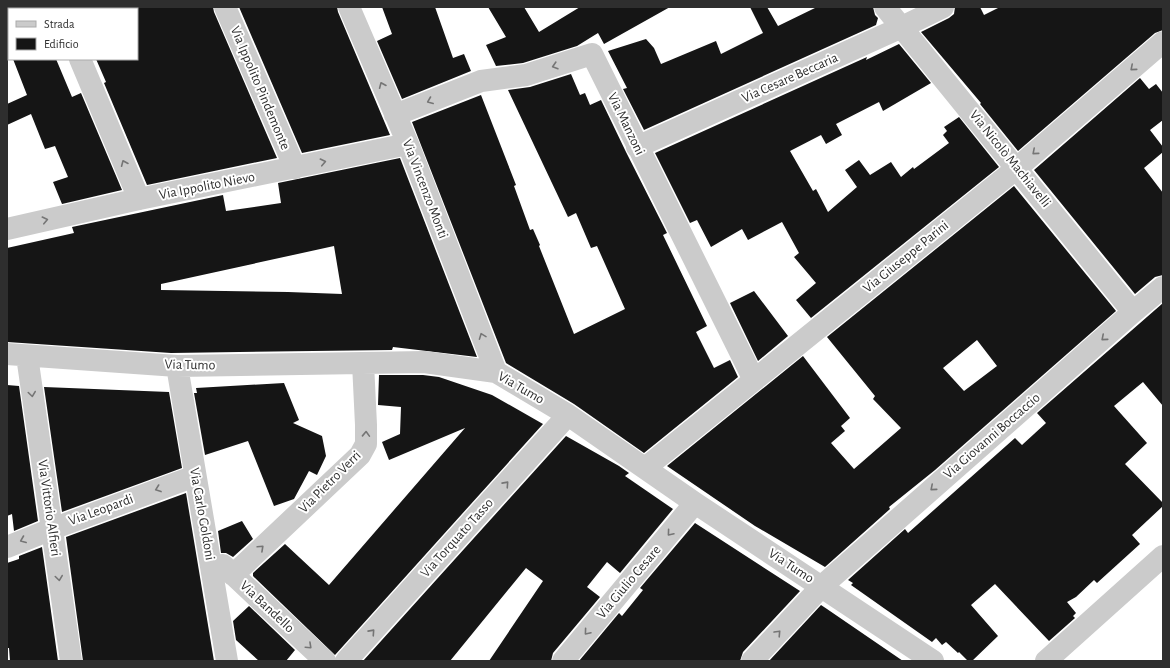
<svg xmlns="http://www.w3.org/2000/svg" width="1170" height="668" font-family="'Alegreya Sans',sans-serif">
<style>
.building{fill:#151515;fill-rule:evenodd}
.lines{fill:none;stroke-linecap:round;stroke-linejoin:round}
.minor{stroke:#cbcbcb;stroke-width:22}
.oneway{stroke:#757575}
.labels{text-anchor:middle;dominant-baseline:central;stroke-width:4;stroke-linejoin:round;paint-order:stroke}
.street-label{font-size:14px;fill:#2e2e2e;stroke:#fff}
</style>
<rect width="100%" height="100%" fill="#fff"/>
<path class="building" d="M137,7h76l1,5 63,146 -130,27 -43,-102 2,-1 -10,-23h41z
M239,7h98l1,5 52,123 -88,18z
M382,7h53l18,51 11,-4 7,17 -69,28 -25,-58 15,-7z
M488,7h36l15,25 41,-25h90l-66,37 -6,-11 -21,13 -54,17 -27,3 -10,-21 20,-8z
M750,7h17l11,19 39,-19h56l2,8 3,3 -2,7 -232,105 -21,-41 4,-1 -19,-37 38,-12 8,9 7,16 55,-23 5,13 42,-21z
M955,7h25l4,8 16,-8h163v23l-8,3 -137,118 -38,-47 1,-1 -60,-71 28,-14 5,-4z
M899,44l32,39 -48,28 -4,-9 -43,22 6,11 -16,9 -5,-9 -31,16 23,40 3,-2 12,23 29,-25 -12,-17 14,-10 11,15 21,-13 10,15 12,-10 1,2 35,-26 -6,-8 4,-4 -3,-4 15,-10 40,50 -188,151 -15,-18 20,-17 -22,-26 5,-4 -17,-31 -34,18 -6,-11 -31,18 -14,-27 -7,3 -35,-70 212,-96 -1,3z
M13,59h43l16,38 9,-4 41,97 -60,14 -9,-22 15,-5 -13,-31 -10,3 -14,-35 -24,11v-21l20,-9z
M571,74l9,21 5,-2 5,12 11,-5 25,52 41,81 -4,2 44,91 -11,6 18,36 16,-8 8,17 -94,76 -70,-49 -68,-41 -94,-241 69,-27 35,90 -2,1 16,44 3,-1 7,16 -1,1 35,88 51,-25 -28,-63 -6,2 -15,-35 -8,4 -60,-127 22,-3z
M1140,78l9,11 7,-5 7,9v27l-13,10 13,17v5l-19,16 19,25v82l-8,2 -20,17 -101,-124z
M400,158l77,199 -84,-10 -1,3 -221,3 -164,-11v-94l67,-15 -2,-6 151,-32 3,16 55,-8 -3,-20zM334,246l8,48 -54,-2 -127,-2v-6z
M1014,186l102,125 -181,159 -46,37 1,2 -65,58 -70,-41 -88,-60 136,-110 47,62 -9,8 4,5 -14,12 23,26 47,-41 -28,-29 2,-3 -48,-59zM977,340l20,26 -33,25 -21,-23z
M754,291l34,45 -30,25 -28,-58z
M1163,303v103l-20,-24 -29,24 33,37 -22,21 38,39v3l-31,29 8,9 -43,39 -3,-3 -18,17 -9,5 9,11 -3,3 2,2 -26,23 -54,-57 -24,21 27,31 -26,25h-4l-9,-9 -1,1 -12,-11 -4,3 -6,-7 -4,4 -81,-57 2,-2 -5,-3 57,-51 3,4 107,-95 7,7 24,-22 -9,-10z
M379,375h44l16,2 53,18 51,29 -208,231 -82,-79v-3l32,-29 44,41 136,-157 -76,32 -7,-18 18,-8 1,-27 -23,-2z
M284,383l15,37 -6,3 29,13 4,20 -9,19 -8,-4 -15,28 -20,7 -26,-65 -43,14 -11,-62h3l-1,-5z
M7,385l12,1 19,135 -24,10 -2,-17 -5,2z
M44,387l125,5 13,76 -120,44z
M566,436l53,30 10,7 -4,3 48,33 -53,64 -13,-11 -20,25 13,10 -47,56 -2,8h-62l54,-80 -17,-13 -76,93h-87z
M186,493l28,168h-131l-17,-124z
M242,521l11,18 -20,18 -7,-4h-5l-3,-22z
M695,523l105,68 -57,61 -3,9h-161l40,-48 3,3 21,-26 -3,-2z
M42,547l16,114h-48l-1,-13h-2v-85l12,-4v-3z
M821,605l6,4 76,52h-134z
M249,606l46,44 -9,11h-27l-23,-21 -3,-19z"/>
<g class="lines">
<path class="minor" d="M58,7l1,2
M225,7l70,161
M349,7l59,137 88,228
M885,7l248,305
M80,59l59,140
M395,115l86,-34 45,-6 66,-21 162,326
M637,147l265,-120 41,-20
M7,229l132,-30 269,-55
M7,354l170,12 247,-4 72,10 72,43 127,88 238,158
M27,356l44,305
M177,366l50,295
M645,468l372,-300 146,-126
M7,547l45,-18 143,-53
M223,565l102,96
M233,575l127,-120 6,-11v-19l-3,-62
M346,661l222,-246
M563,661l132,-158
M752,661l70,-75 311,-274 30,-25
M1046,661l117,-105"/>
</g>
<defs><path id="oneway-chevron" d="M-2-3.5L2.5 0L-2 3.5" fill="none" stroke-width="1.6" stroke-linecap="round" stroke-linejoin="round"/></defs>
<g class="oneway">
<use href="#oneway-chevron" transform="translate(555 66) rotate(163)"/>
<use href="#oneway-chevron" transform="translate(1133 68) rotate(139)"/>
<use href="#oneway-chevron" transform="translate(382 85) rotate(-113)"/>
<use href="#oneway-chevron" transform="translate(430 101) rotate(158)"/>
<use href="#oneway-chevron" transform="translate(1035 152) rotate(139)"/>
<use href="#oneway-chevron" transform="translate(323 162) rotate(-12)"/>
<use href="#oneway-chevron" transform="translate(124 163) rotate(-113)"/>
<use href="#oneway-chevron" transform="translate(45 220) rotate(-13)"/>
<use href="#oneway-chevron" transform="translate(482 336) rotate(-111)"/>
<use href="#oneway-chevron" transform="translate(1104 338) rotate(139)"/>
<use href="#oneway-chevron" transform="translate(32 394) rotate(82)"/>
<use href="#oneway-chevron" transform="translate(366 434) rotate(-88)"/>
<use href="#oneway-chevron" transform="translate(506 484) rotate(-48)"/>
<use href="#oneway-chevron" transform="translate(933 488) rotate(139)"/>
<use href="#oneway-chevron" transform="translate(158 489) rotate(160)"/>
<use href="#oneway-chevron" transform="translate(670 533) rotate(130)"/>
<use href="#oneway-chevron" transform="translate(23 540) rotate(158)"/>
<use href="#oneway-chevron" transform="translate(261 548) rotate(-43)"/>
<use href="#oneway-chevron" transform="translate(59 578) rotate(82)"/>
<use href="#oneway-chevron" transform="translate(372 632) rotate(-48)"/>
<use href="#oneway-chevron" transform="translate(587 632) rotate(130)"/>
<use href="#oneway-chevron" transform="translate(778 633) rotate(-47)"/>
<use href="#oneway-chevron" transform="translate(309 646) rotate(43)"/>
</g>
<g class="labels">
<g class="street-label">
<text transform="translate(790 78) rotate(-24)">Via Cesare Beccaria</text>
<text transform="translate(260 88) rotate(67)">Via Ippolito Pindemonte</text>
<text transform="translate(626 124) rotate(64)">Via Manzoni</text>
<text transform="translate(1010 159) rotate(51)">Via Nicolò Machiavelli</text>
<text transform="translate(207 186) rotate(-11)">Via Ippolito Nievo</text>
<text transform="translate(425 189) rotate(69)">Via Vincenzo Monti</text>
<text transform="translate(906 257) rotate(-39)">Via Giuseppe Parini</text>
<text transform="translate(190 365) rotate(1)">Via Tumo</text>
<text transform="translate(521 388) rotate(30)">Via Tumo</text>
<text transform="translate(992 436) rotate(-41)">Via Giovanni Boccaccio</text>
<text transform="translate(330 482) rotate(-45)">Via Pietro Verri</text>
<text transform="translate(49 508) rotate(82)">Via Vittorio Alfieri</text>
<text transform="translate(101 510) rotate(-20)">Via Leopardi</text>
<text transform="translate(202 514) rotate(80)">Via Carlo Goldoni</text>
<text transform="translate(457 538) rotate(-48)">Via Torquato Tasso</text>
<text transform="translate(791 566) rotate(33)">Via Tumo</text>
<text transform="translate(629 582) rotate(-50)">Via Giulio Cesare</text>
<text transform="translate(267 607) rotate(43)">Via Bandello</text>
</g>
</g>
<rect width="1170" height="668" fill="none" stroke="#2e2e2e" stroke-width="16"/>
<rect x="8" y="8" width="130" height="52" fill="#ffffff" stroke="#ababab"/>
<rect x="16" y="21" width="20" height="6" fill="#cbcbcb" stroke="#ababab"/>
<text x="44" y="28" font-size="12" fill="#2e2e2e">Strada</text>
<rect x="16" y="38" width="20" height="12" fill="#151515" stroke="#ababab"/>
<text x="44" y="48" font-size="12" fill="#2e2e2e">Edificio</text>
</svg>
